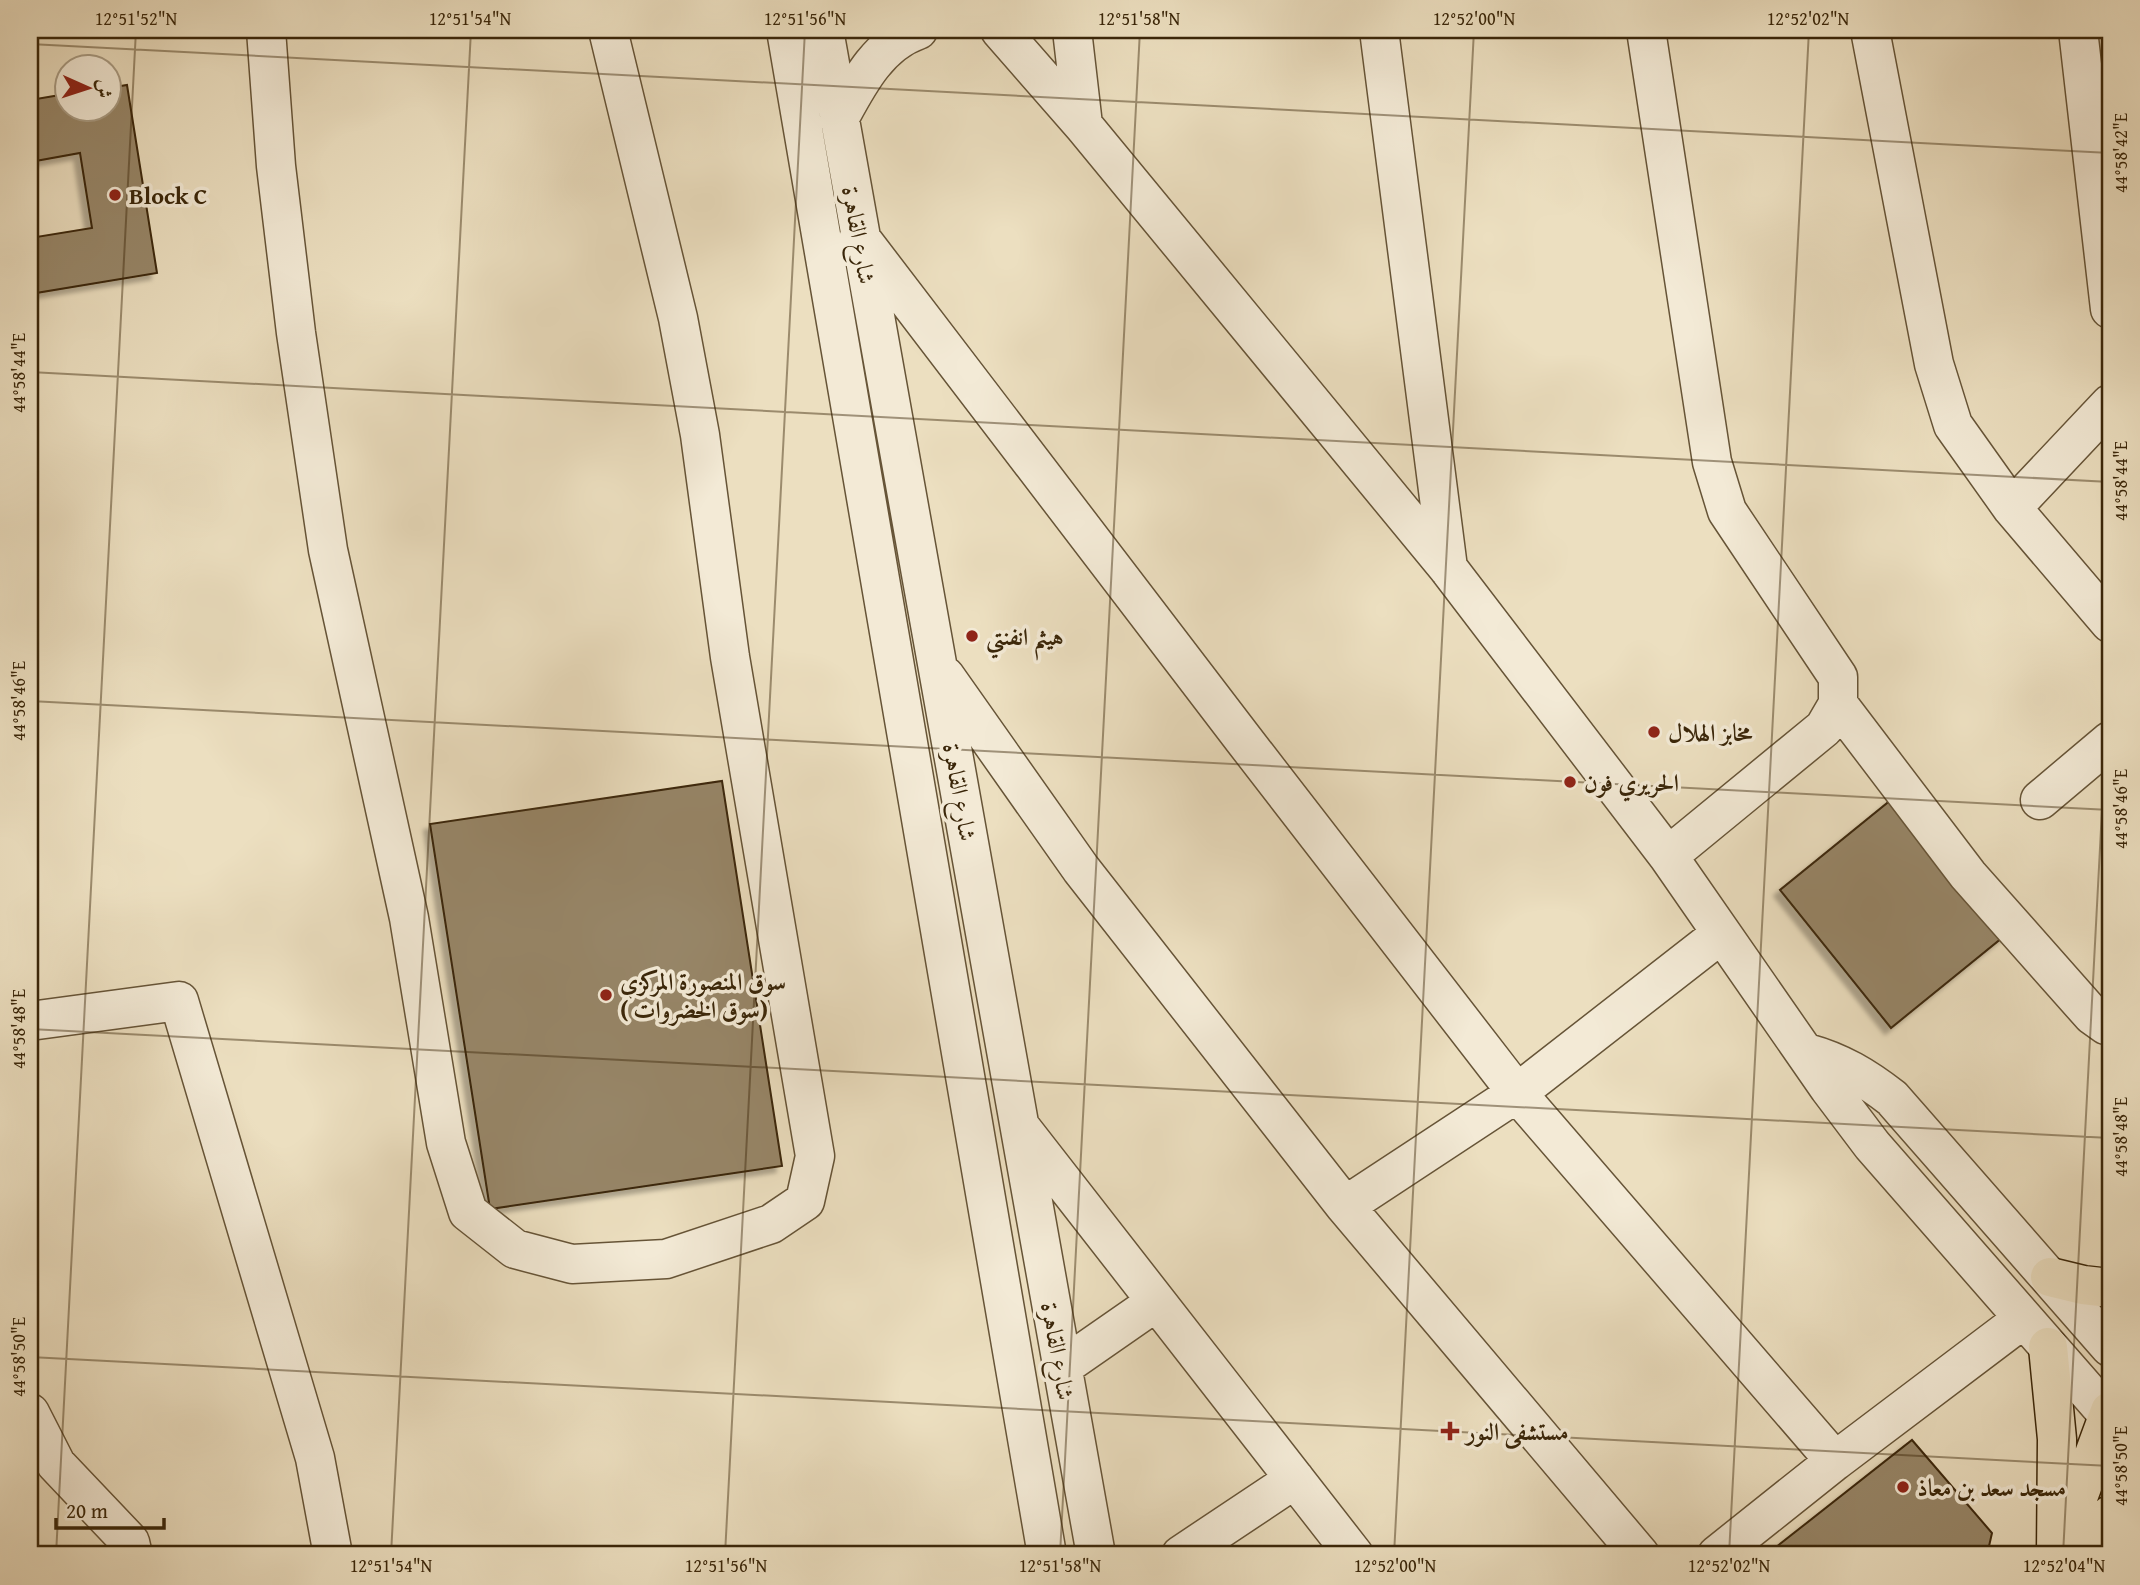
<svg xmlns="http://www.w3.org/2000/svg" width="2140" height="1585" font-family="'Gentium Book Plus',Amiri,serif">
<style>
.building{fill:#978668;stroke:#3a2609;stroke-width:2;filter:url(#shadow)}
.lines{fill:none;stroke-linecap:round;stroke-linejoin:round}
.minor-casing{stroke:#665437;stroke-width:41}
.major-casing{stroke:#3a2609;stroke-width:41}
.minor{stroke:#f3ead6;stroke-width:38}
.major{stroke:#ecdfc0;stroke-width:38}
.ticks{fill:none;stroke:#3a2609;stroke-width:2;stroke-opacity:0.45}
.poi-dot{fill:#8f2418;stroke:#f3ead6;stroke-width:2.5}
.labels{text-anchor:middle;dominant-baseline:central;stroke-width:7;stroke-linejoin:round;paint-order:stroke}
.poi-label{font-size:24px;font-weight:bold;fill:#3a2609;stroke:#f3ead6;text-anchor:start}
.street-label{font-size:24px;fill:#3a2609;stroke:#f3ead6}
.neatline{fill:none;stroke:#3a2609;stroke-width:2.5}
.ticks-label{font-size:18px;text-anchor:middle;fill:#3a2609}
</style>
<defs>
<filter id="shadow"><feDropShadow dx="-6" dy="6" stdDeviation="2" flood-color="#0004"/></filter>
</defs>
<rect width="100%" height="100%" fill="#ecdfc0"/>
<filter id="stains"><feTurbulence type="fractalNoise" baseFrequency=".00286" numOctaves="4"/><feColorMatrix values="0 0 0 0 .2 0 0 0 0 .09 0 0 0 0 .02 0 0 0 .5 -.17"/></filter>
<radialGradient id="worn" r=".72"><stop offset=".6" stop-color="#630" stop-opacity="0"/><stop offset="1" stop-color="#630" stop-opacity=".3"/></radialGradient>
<path class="building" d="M127,85l30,188 -127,21v-56l62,-10 -12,-75 -50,9v-62l36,-6v14h42v-20z
M722,781l60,385 -292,43 -60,-385z
M1897,795l111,138 -117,95 -111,-138z
M1912,1440l80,93 -5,22h-221z"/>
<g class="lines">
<defs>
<path id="minor" d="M266,30l10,136 20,167 32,217 81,368 37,225 22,69 47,37 57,15 94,-5 105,-35 34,-23 10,-45 -85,-499 -30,-222 -22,-117 -70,-288
M786,30l261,1525
M824,30l272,1525
M1000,30l83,95 365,443 220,288 161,232 43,57 238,272
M1072,30l11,95
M1379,30l69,538
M1646,30l66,432 15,49 111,166v27l-14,24 -156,128
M1870,30l64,334 19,61 59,83 98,115
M2078,30l32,279
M839,119c19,-35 39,-75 79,-89
M859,236l385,504 273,353 318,368
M2012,508l98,-104
M945,676l136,193 264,337 295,349
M1838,704l130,171 124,140 14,10h4
M2040,800l70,-59
M30,1021l149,-20 136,457 18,97
M1807,1053c33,9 58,24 85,45l218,249
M1022,1129l332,426
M1345,1206l172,-113 204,-159
M1061,1368l95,-66
M30,1413l26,51 74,78 3,13
M1181,1555l114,-76
M1717,1555l118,-94 188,-142"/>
<path id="major" d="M2050,1277l33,8 27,3
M2048,1347l9,92 -1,114
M2065,1533l45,-122
M2082,1555l28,-40"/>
</defs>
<use href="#minor" class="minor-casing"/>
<use href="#major" class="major-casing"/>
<use href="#minor" class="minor"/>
<use href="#major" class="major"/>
</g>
<path class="ticks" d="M30,44l2080,109M30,372l2080,110M30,701l2080,109M30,1029l2080,109M30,1357l2080,109M56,1555l80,-1525M391,1555l80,-1525M725,1555l80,-1525M1060,1555l80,-1525M1394,1555l80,-1525M1729,1555l80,-1525M2063,1555l47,-898"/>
<g class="poi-dot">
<circle cx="115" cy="195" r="7"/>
<circle cx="972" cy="636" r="7"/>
<circle cx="1654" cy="732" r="7"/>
<circle cx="1570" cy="782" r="7"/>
<circle cx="606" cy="995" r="7"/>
<path d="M1446.5 1420.5h7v7h7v7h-7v7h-7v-7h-7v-7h7z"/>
<circle cx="1903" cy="1487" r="7"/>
</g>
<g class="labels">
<g class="poi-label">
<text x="129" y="195">Block C</text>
<text x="986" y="636">هيثم انفنتي</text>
<text x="1668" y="732">مخابز الهلال</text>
<text x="1584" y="782">الحريري فون</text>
<text x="620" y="981">سوق المنصورة المركزي<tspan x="620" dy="28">( سوق الخضروات)</tspan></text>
<text x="1466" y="1431">مستشفى النور</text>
<text x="1917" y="1487">مسجد سعد بن معاذ</text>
</g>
<g class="street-label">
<text transform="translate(859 235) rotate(80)">شارع القاهرة</text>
<text transform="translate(960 792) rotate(80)">شارع القاهرة</text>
<text transform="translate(1058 1351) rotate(80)">شارع القاهرة</text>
</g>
</g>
<rect width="2140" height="1585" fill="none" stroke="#ecdfc0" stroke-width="77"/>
<g transform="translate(88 88) rotate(93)"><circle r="33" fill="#f3ead6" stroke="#a99c84" stroke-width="2"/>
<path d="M0-5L12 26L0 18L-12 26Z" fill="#8f2418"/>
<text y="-10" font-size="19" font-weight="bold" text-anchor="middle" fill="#3a2609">ش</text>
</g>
<path d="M56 1518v10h108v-10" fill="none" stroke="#3a2609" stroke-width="3.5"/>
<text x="66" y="1518" font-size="21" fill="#3a2609" stroke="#f3ead6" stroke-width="5" paint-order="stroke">20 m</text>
<rect x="38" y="38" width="2064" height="1508" class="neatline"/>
<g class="ticks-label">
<text x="136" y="25">12°51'52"N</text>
<text x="470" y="25">12°51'54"N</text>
<text x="805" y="25">12°51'56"N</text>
<text x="1139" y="25">12°51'58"N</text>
<text x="1474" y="25">12°52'00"N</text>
<text x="1808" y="25">12°52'02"N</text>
<text transform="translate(2121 153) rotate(-90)" y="6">44°58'42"E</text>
<text transform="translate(19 373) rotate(-90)" y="6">44°58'44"E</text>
<text transform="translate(2121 481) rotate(-90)" y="6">44°58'44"E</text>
<text transform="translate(19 701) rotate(-90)" y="6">44°58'46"E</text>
<text transform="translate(2121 809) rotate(-90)" y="6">44°58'46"E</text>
<text transform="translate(19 1029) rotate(-90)" y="6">44°58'48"E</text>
<text transform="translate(2121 1137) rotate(-90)" y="6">44°58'48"E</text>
<text transform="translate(19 1357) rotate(-90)" y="6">44°58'50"E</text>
<text transform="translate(2121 1466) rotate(-90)" y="6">44°58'50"E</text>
<text x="391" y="1572">12°51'54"N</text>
<text x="726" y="1572">12°51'56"N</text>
<text x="1060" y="1572">12°51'58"N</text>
<text x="1395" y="1572">12°52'00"N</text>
<text x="1729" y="1572">12°52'02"N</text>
<text x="2064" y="1572">12°52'04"N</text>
</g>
<rect width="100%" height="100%" filter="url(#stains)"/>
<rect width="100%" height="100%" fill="url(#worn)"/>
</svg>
